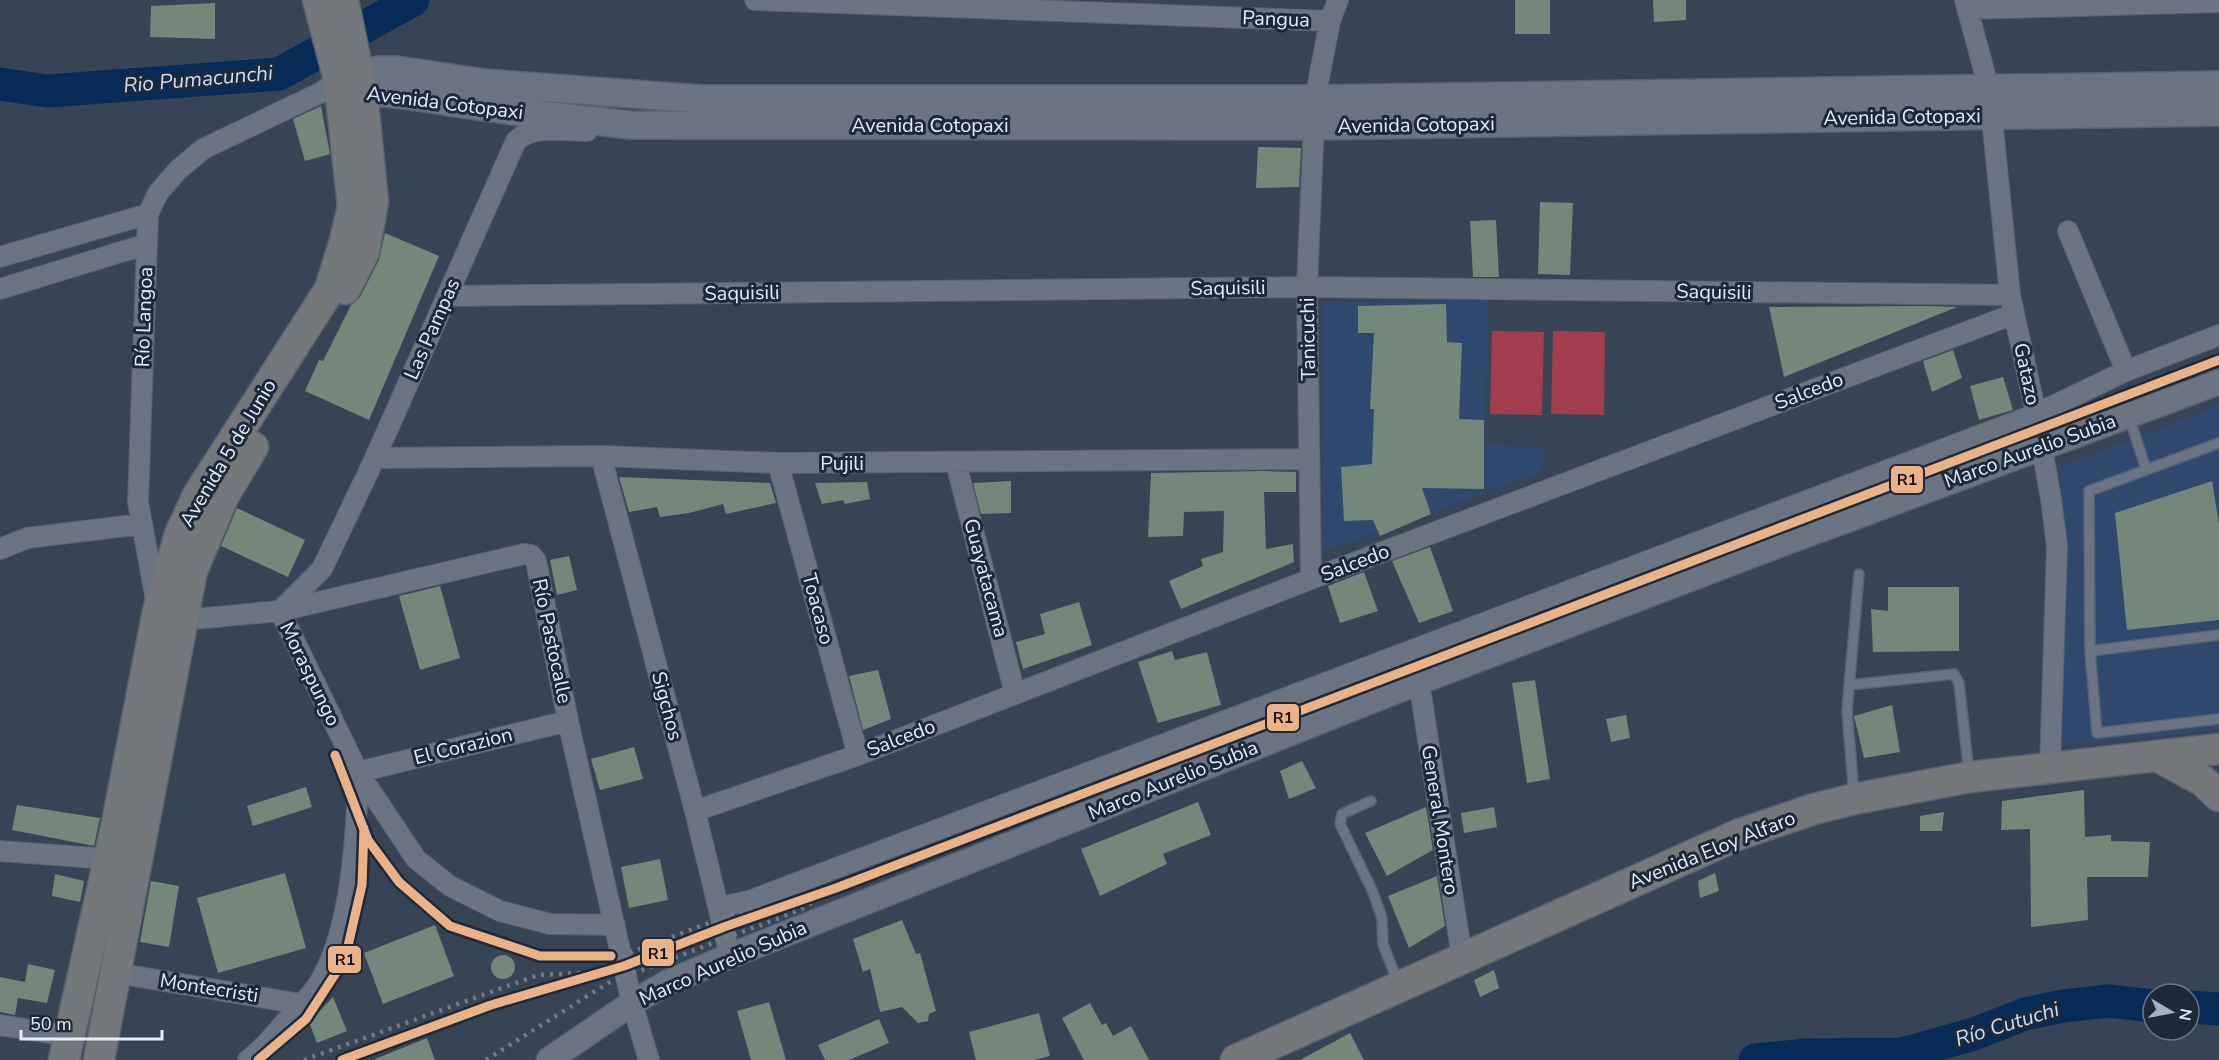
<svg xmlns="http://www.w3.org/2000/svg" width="2219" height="1060" font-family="'Nunito Sans',sans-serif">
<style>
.built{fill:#2e496d}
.green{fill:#a23d4e}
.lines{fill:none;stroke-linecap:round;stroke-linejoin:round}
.river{stroke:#072b57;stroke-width:33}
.building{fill:#73877a}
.service-casing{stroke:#576271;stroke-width:12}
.minor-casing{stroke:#576271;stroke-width:22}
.tertiary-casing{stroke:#576271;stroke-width:27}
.secondary-casing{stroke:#576271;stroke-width:30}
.primary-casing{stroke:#576271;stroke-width:33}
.service{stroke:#6b7482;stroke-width:9}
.minor{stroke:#6b7482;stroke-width:20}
.tertiary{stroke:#6b7482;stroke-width:24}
.secondary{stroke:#6b7482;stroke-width:27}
.primary{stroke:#75787b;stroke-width:30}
.rail{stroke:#737b89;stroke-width:4.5;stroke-dasharray:3 6;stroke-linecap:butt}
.rail-1-casing{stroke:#1d2938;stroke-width:14}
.rail-1{stroke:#ebb288;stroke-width:9}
.labels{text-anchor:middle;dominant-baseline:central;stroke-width:6;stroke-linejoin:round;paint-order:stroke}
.street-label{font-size:20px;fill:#e2eefe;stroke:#1d2938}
.water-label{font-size:21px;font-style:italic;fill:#cbdcf4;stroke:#1d2938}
.line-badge{stroke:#1d2938;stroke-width:2}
.pale-badge-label{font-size:16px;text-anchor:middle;font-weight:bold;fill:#111}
</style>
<rect width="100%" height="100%" fill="#374456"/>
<path class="built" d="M1488,299l-3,146 59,2 -2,25 -219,80 -1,-249z
M2219,405v325l-154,15 -6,-17 6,-119 -5,-142z"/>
<path class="green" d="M1492,331l52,1 -2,83 -52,-1z
M1553,331l52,1 -1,83 -53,-1z"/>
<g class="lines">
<path class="river" d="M0,84l47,7 232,-17 134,-74
M2189,1007l30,2
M1755,1060l51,-5 97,-1 71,-20 51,-20 38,-8 46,-5 44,5"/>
</g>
<path class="building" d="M1515,0h35v34h-35z
M1653,0h33v20l-32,2z
M215,3v36l-65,-2 1,-31z
M321,106l9,48 -25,7 -12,-42z
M1258,147l43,1 -2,39 -43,1z
M1540,202l33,1 -3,72 -32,-1z
M1496,220l3,57h-26l-3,-56z
M385,233l54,23 -70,164 -64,-29 14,-31 4,1 28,-56 9,-8 19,-37z
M1446,304l1,38 15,1 -3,76 25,1v69l-62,-1 9,26 -51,22 -7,-16 -29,1 -3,-54 31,-3 2,-55h-4l4,-76h-16v-27z
M1927,306l30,1 -173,70 -15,-70z
M1953,350l9,28 -30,14 -9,-31z
M2003,377l10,33 -34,10 -9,-34z
M1264,471l32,1v20h-32l2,57 27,-5 1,18 -113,47 -12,-28 34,-15 -2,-7 22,-7 1,-41 -40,1 -1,24 -35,1 3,-64z
M619,477l151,6 6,20 -50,11 -3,-10 -34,9 -29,4 -3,-10 -28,5z
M1011,481v32l-30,1 -8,-31z
M2212,481l7,43v96l-92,10 -12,-117z
M867,482l3,17 -25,5 -2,-4 -21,4 -7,-21z
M237,508l68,32 -17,37 -67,-31z
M1430,547l23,64 -34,12 -27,-62z
M569,556l8,34 -20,5 -7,-35z
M1364,572l14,39 -38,12 -12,-37z
M440,586l20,72 -40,12 -21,-74z
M1888,587h71v64l-86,1 -2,-43 17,2z
M1079,602l13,43 -69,24 -7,-27 29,-8 -5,-20z
M1172,651l3,9 32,-8 14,53 -63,18 -20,-61z
M878,670l13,49 -28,11 -14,-54z
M1535,680l15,99 -23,4 -15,-100z
M1892,705l8,47 -36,6 -10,-42z
M1626,715l4,23 -19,4 -5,-23z
M634,747l9,32 -43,11 -9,-31z
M1302,761l14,27 -27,11 -9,-28z
M306,787l6,20 -59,19 -6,-20z
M2084,790l1,47 26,-2v6l39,1 -2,35h-61l1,43 -57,7 -1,-98 -29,1 1,-29z
M1198,802l13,33 -48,19 4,10 -67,32 -19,-47z
M17,805l83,13 -6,28 -82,-16z
M1426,807l7,43 -46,26 -22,-43z
M1494,807l3,20 -33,6 -3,-20z
M1944,812l-2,19h-22v-15z
M660,859l8,41 -39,8 -8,-41z
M285,873l21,75 -88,25 -21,-75z
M1715,873l4,18 -19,7 -2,-17z
M55,874l29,7 -4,21 -28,-6z
M1437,876l8,50 -36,22 -21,-52z
M151,881l28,5 -10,61 -29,-5z
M902,920l14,34 4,-1 16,58 -7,3 -1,7 -10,2 -16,-16 -22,5 -10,-43 -7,3 -10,-33z
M435,925l19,51 -71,28 -19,-51z
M491 967a12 12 0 1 1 24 0a12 12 0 1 1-24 0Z
M28,964l27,6 -8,33 -29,-5 -3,17 -15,-3v-35l25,5z
M1494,970l5,18 -19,9 -6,-17z
M333,997l14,34 -30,12 -8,-21z
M769,1002l17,58h-35l-14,-49z
M1090,1003l12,22 4,-2 7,13 18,-10 18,34h-65l-22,-42z
M1039,1013l11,43 -16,4h-58l-7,-28z
M879,1019l10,24 -40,17h-24l-7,-15z
M1350,1033l14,27h-64z
M427,1038l8,22h-60v-1z"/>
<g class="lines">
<defs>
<path id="service" d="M2129,417l17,52
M2219,443l-130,48 1,160 7,82 122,-14
M2090,651l129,-16
M1849,685l105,-11 5,9 10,91
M1854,796l-7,-86 12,-136
M1371,801l-29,13 -2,10 32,66 10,28 1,26 15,39"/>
<path id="minor" d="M755,0l575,21
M1965,0l24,89 21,206 26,119 15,85 6,47 -7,221
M1967,9l252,-7
M339,79l-17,13 -119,57 -25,21 -20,23 -10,21 -10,288 20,109 25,9 97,-9 244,-57 7,1 5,6 32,160 64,282 17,57
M2068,231l58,140
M0,257l148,-43
M0,289l147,-45
M447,296l860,-9 703,8
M601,456l94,355 35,145
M375,458l226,-2 177,7 531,-4
M778,463l80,292
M956,463l59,231
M0,549l27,-11 115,-14
M1311,579l-4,-292 8,-188 15,-78 8,-21
M280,611l42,-42 53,-111 141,-317c17,-17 48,-10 71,-10
M280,611l78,161 58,87 34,27 50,25 50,13 65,1
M1419,682l43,275
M695,811l163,-56 453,-176 703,-265
M0,851l109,8
M719,907l30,-6 1287,-487 90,-43 93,-36
M116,973l185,31
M0,1025l68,11
M248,1060c15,-11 26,-25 38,-39 11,-12 25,-25 33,-38 32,-52 38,-151 39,-211l210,-51"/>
<path id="tertiary" d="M549,1060l83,-57 35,-20 63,-27 689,-274 355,-135 445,-165"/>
<path id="secondary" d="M339,79l39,-9h19l88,13 216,16h614l904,-14
M342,94c44,-5 85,5 128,11 53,8 106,14 160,20l685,1 904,-14"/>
<path id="primary" d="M343,0l19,92 11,110 -9,50 -19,37
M2157,756l46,25 16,15
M64,1060l53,-237 41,-212 22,-77 18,-39 132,-206 14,-45 9,-37 -14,-128 -21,-79
M99,1060l93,-489 32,-76 29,-48
M1236,1060l504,-226 74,-25 40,-10 116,-22 249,-28"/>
</defs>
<use href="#service" class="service-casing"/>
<use href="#minor" class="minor-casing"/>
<use href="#tertiary" class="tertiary-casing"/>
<use href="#secondary" class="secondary-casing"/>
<use href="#primary" class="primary-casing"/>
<use href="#service" class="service"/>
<use href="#minor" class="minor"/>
<use href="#tertiary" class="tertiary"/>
<use href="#secondary" class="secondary"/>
<use href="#primary" class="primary"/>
<path class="rail" d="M335,755l33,85 31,42 51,44 90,30h81l115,-43 41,-4
M258,1060l48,-41 39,-60 17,-74 2,-54
M304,1060l234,-85 66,-3
M486,1060l122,-77 192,-73 36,-22"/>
<defs>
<path id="rail-1" d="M335,755l33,85 31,42 51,44 90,30h71
M258,1060l48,-41 39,-60 17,-74 2,-57
M342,1060l149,-55 133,-39 100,-39 112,-39 1383,-528"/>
</defs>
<use href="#rail-1" class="rail-1-casing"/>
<use href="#rail-1" class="rail-1"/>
</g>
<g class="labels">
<g class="street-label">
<text transform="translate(1276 19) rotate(2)">Pangua</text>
<text transform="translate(445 103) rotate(7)">Avenida Cotopaxi</text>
<text transform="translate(1902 117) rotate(-1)">Avenida Cotopaxi</text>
<text x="930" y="125">Avenida Cotopaxi</text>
<text transform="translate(1416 125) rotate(-1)">Avenida Cotopaxi</text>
<text transform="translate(1228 288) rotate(-1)">Saquisili</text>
<text transform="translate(1714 292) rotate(1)">Saquisili</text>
<text transform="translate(742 293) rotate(-1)">Saquisili</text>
<text transform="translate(144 317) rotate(-88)">Río Langoa</text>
<text transform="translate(432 329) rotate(-66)">Las Pampas</text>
<text transform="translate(1308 339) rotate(-91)">Tanicuchi</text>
<text transform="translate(2027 374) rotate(78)">Gatazo</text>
<text transform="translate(1809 391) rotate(-21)">Salcedo</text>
<text transform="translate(2030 451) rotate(-20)">Marco Aurelio Subia</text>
<text transform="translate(228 453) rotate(-59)">Avenida 5 de Junio</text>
<text x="842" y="463">Pujili</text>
<text transform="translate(1355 563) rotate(-21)">Salcedo</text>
<text transform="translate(986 578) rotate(75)">Guayatacama</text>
<text transform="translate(818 609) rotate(75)">Toacaso</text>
<text transform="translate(552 641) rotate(78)">Río Pastocalle</text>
<text transform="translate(310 674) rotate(64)">Moraspungo</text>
<text transform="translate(667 706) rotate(75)">Sigchos</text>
<text transform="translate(901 738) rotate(-21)">Salcedo</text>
<text transform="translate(463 746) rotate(-14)">El Corazion</text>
<text transform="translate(1173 780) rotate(-22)">Marco Aurelio Subia</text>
<text transform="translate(1440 820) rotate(81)">General Montero</text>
<text transform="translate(1712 850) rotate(-22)">Avenida Eloy Alfaro</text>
<text transform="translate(723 963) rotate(-24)">Marco Aurelio Subia</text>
<text transform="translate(209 988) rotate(9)">Montecristi</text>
</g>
<g class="water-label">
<text transform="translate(198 79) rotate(-5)">Rio Pumacunchi</text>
<text transform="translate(2007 1024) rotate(-17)">Río Cutuchi</text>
</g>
</g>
<g class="line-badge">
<rect x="1890" y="465" width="34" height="29" rx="6" fill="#ebb288"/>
<rect x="1266" y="703" width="34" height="29" rx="6" fill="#ebb288"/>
<rect x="641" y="938" width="34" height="29" rx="6" fill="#ebb288"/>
<rect x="327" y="945" width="35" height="29" rx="6" fill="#ebb288"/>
</g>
<g class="pale-badge-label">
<text x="1907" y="485">R1</text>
<text x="1283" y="723">R1</text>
<text x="658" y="959">R1</text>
<text x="345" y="965">R1</text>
</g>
<g transform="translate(2171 1012) rotate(100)"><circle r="28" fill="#1d2938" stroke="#6c7887" stroke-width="1.5"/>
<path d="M0-4.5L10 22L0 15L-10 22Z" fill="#a6b2c3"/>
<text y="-9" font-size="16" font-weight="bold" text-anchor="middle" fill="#e2eefe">N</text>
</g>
<path d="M21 1030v9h141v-9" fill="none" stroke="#e2eefe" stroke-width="3"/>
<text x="30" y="1030" font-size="18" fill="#e2eefe" stroke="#1d2938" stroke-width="4.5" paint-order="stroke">50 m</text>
</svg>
